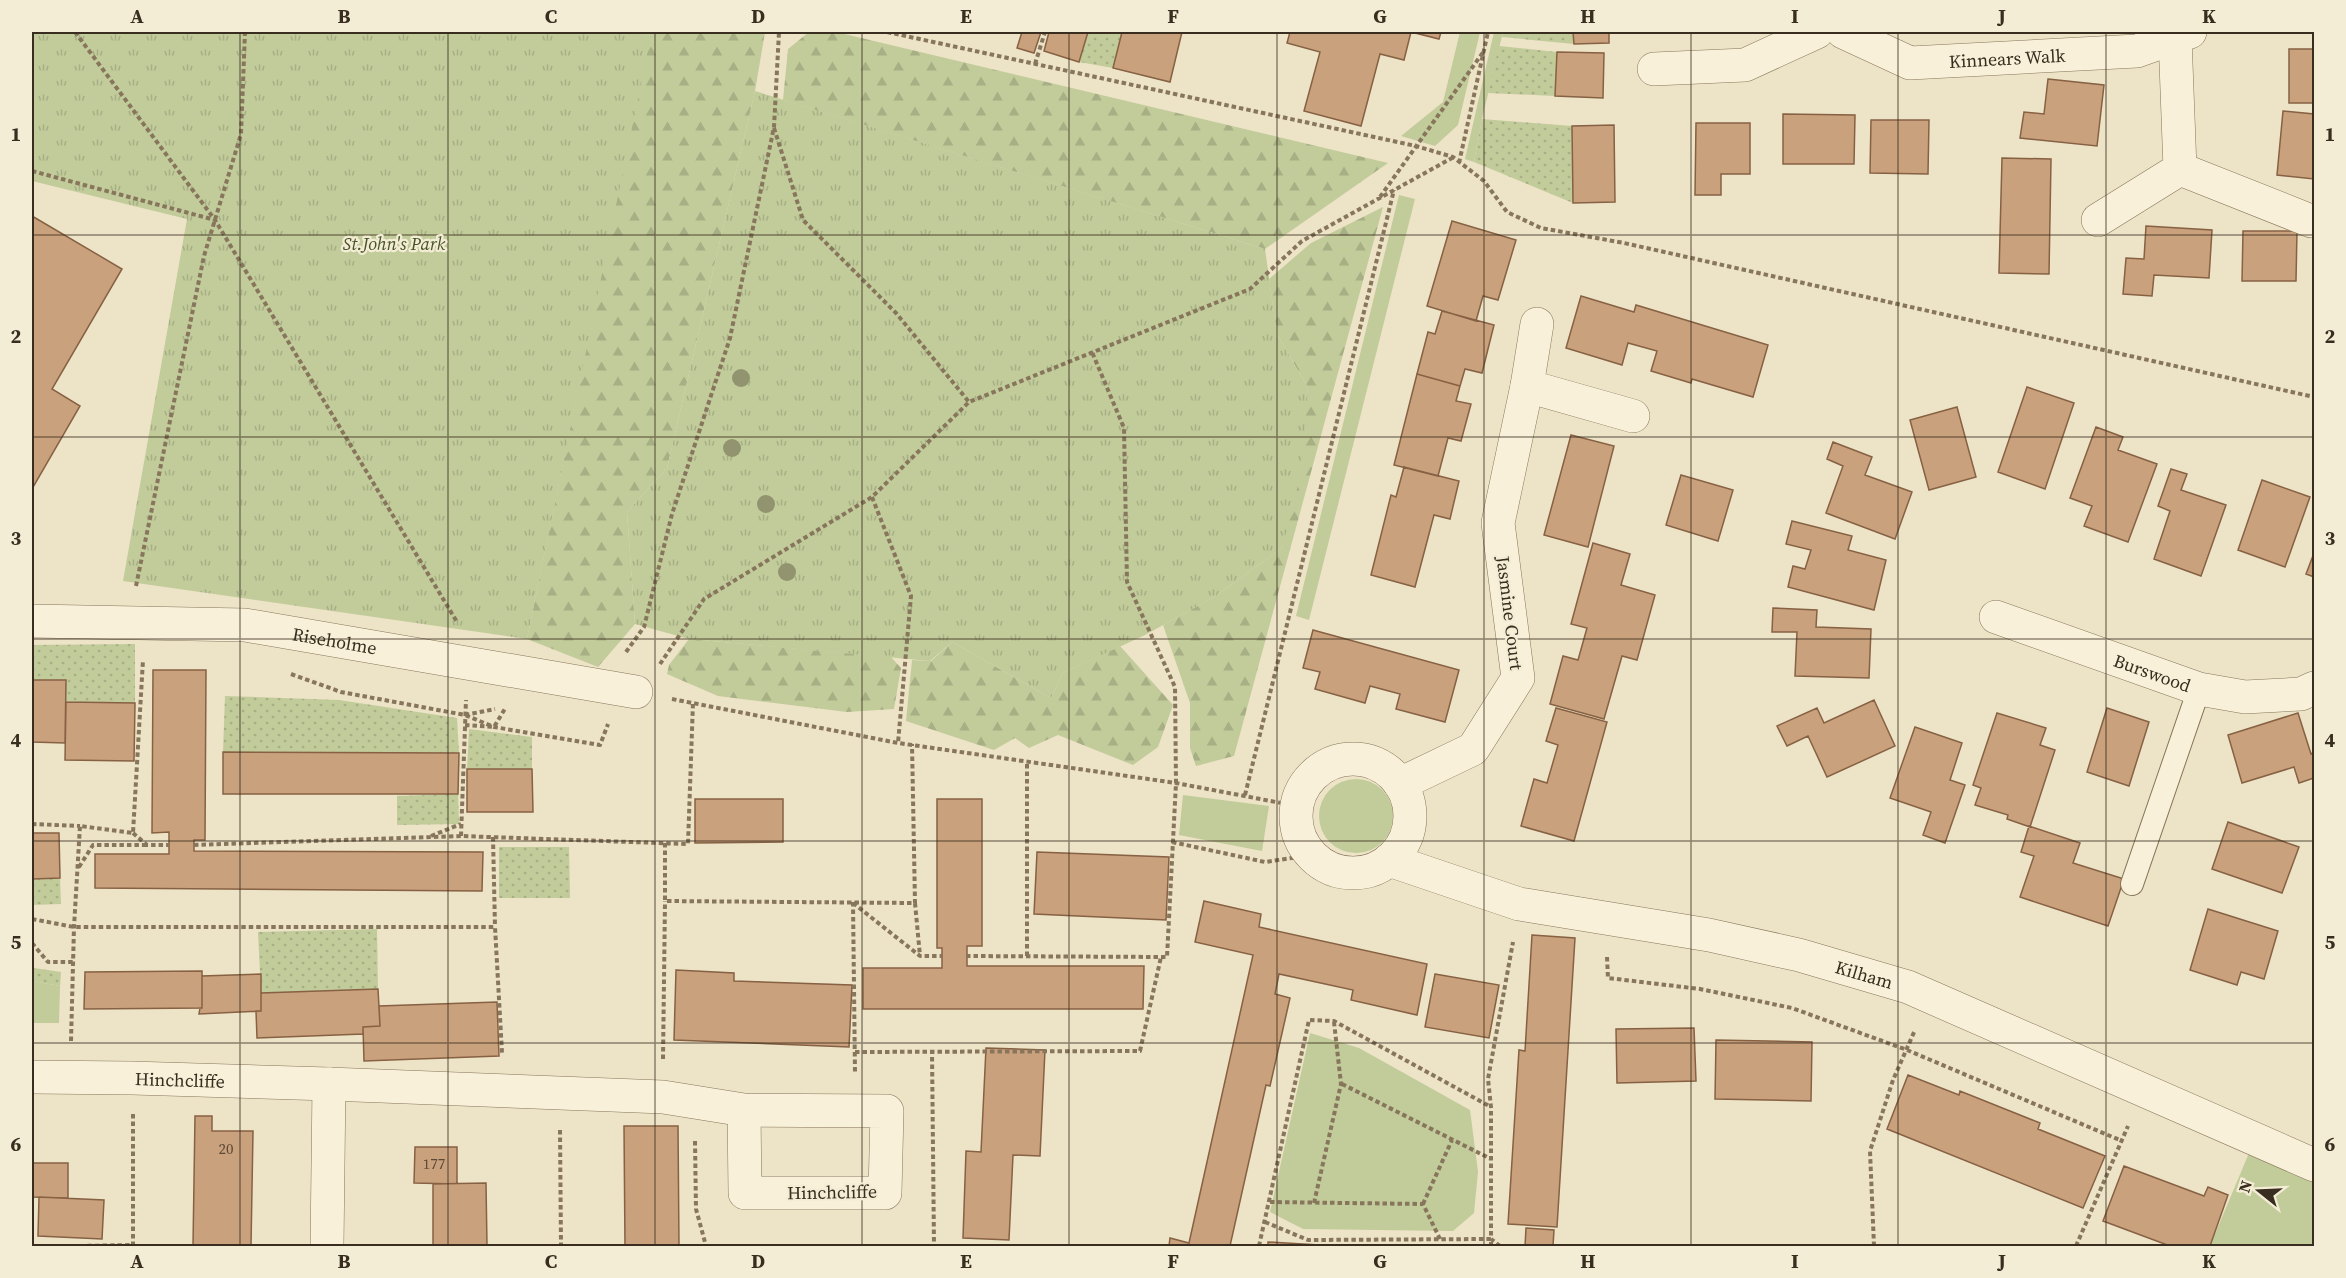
<svg xmlns="http://www.w3.org/2000/svg" width="2346" height="1278" font-family="'Source Serif 4',serif">
<style>
.grass{fill:#c2cb9a}
.forest{fill:url(#forest-firs)}
.park{fill:url(#park-tufts)}
.garden{fill:url(#garden-dots)}
.building{fill:#caa17d;stroke:#866143;stroke-width:1.5}
.lines{fill:none;stroke-linecap:round;stroke-linejoin:round}
.lane-casing{stroke:#87765c;stroke-width:24}
.street-casing{stroke:#87765c;stroke-width:34}
.path{stroke:#87765c;stroke-width:4;stroke-dasharray:4.5 3;stroke-linecap:butt}
.lane{stroke:#f8f0d9;stroke-width:22}
.street{stroke:#f8f0d9;stroke-width:33}
.tree{fill:#91946f}
.grid{fill:none;stroke:#382d1f;stroke-width:1.5;stroke-opacity:0.55}
.labels{text-anchor:middle;dominant-baseline:central;stroke-width:4.5;stroke-linejoin:round;paint-order:stroke}
.number-label{font-size:15px;fill:#5c4a36}
.street-label{font-size:18px;fill:#382d1f;stroke:#f4edd5}
.park-label{font-size:18px;font-style:italic;fill:#465427;stroke:#f4edd5}
.neatline{fill:none;stroke:#382d1f;stroke-width:2}
.grid-label{font-size:20px;text-anchor:middle;font-weight:bold;fill:#382d1f}
</style>
<defs>
<pattern id="forest-firs" width="22" height="20" patternUnits="userSpaceOnUse" patternTransform="scale(1.5)"><rect width="22" height="20" fill="#c2cb9a"/><path d="M5 1l3.5 6h-7zM16 11l3.5 6h-7z" fill="#a7af84"/></pattern>
<pattern id="park-tufts" width="24" height="20" patternUnits="userSpaceOnUse" patternTransform="scale(1.5)"><rect width="24" height="20" fill="#c2cb9a"/><path d="M3 7l-1-3M5 7V3M7 7l1-3M15 17l-1-3M17 17v-4M19 17l1-3" fill="none" stroke="#a7af84"/></pattern>
<pattern id="garden-dots" width="8" height="8" patternUnits="userSpaceOnUse" patternTransform="scale(1.5)"><rect width="8" height="8" fill="#c2cb9a"/><path d="M2 2h.1M6 6h.1" fill="none" stroke="#a7af84" stroke-width="1.8" stroke-linecap="round"/></pattern>
</defs>
<rect width="100%" height="100%" fill="#ede3c6"/>
<path class="grass" d="M1460,32h20l-22,93 -23,21 -34,-10 42,-34z
M1494,32h9l-21,87 -8,43 -9,-3z
M1399,195l16,4 -106,421 -13,-4z
M1319 816a37 37 0 1 1 74 0a37 37 0 1 1-74 0Z
M1183,795l86,11 -7,45 -83,-16z
M32,981l28,5 -1,37h-27z
M1310,1033l49,15 111,62 8,62 -4,41 -21,18 -150,-2 -33,-17z
M2249,1153l65,29v64h-104z"/>
<path class="forest" d="M635,32h130l-10,59 -88,377 -40,44 8,112 -37,43 -71,-28 123,-604z
M809,32h27l552,131 -123,86 -482,-149 5,-51z
M1383,207l-149,549 -38,10 -6,-18v-45l-27,-78 51,-28 68,-49 26,-160 -31,-54 -8,-55 42,-36z
M689,639l202,18 10,11 -7,41 -47,3 -129,-16 -51,-22 2,-9z
M952,642l99,56 12,-25 57,-27 53,59 -15,42 -25,18 -75,-30 -29,13 -14,-10 -21,12 -88,-29 6,-61 19,1z"/>
<path class="park" d="M32,32h603l16,3 -124,604 -404,-58 64,-362 -155,-38z
M755,91l510,158 12,85 31,54 -7,85 -19,75 -68,49 -69,38 -82,38 -12,25 -99,-56 -22,19 -241,-22 -54,-15 -8,-112 40,-44z"/>
<path class="garden" d="M1088,32h34l-9,36 -34,-6z
M1503,32h70l1,12 -72,-7z
M1499,46l58,6 -2,44 -67,-3z
M1482,119l90,7 1,77 -99,-41z
M135,644v59l-69,-1v-21l-34,-1v-35z
M225,696l114,4 118,18 2,35 -236,-1z
M469,729l63,8v32h-65z
M458,794l1,30 -62,1v-29z
M499,847h70l1,51h-71z
M60,878l1,26 -29,1v-26z
M377,929l1,60 -117,4 -3,-61z
M32,966l2,2 27,4 -1,14 -28,-5z"/>
<path class="building" d="M1022,32h19l-7,21 -17,-5z
M1049,32h39l-9,30 -35,-11z
M1122,32h60l-12,50 -57,-14z
M1290,32h151l-2,7 -28,-7 -7,28 -24,-6 -19,72 -57,-15 16,-59 -33,-9z
M1573,32h36v11l-35,1z
M2289,49h25v54h-25z
M1557,52l47,1 -1,45 -48,-2z
M2048,79l56,6 -7,61 -77,-8 4,-26 20,2z
M2283,111l31,3v65l-37,-4z
M1783,114l72,1 -1,49h-71z
M1871,120h58l-1,54 -58,-1z
M1696,123h54v51h-29v21h-26z
M1614,125l1,77 -42,1 -1,-77z
M2002,158l49,1 -2,115 -50,-1z
M32,216l90,53 -70,120 28,17 -48,83z
M1452,221l64,19 -18,60 -15,-4 -7,25 -49,-15z
M2146,226l66,4 -3,48 -55,-3 -2,21 -29,-2 3,-36 18,1z
M2243,231h54l-1,50h-54z
M1581,296l53,16 2,-7 132,40 -15,52 -61,-18 -1,4 -40,-12 6,-20 -29,-8 -6,22 -56,-17z
M1442,311l52,14 -12,48 -17,-4 -5,17 -43,-12 11,-42 7,2z
M1417,374l43,12 -4,15 15,3 -10,37 -13,-3 -10,38 -44,-11z
M2027,387l47,16 -29,86 -47,-17z
M1957,407l19,70 -47,13 -19,-70z
M2096,427l27,10 -5,13 39,14 -29,78 -44,-16 8,-20 -22,-8z
M1571,435l43,11 -26,101 -44,-12z
M1833,442l39,15 -7,18 47,17 -17,47 -69,-26 17,-47 -16,-7z
M1404,467l55,14 -9,38 -16,-4 -19,72 -44,-12 20,-80 5,2z
M2171,469l16,5 -6,16 45,15 -25,71 -47,-17 16,-48 -12,-5z
M1681,475l52,15 -15,51 -52,-16z
M2262,480l48,17 -25,70 -47,-17z
M1792,521l60,15 -4,14 38,10 -12,50 -86,-23 5,-21 12,3 6,-19 -25,-6z
M1593,543l37,11 -9,31 34,10 -18,65 -15,-4 -18,63 -54,-15 13,-48 15,4 9,-32 -16,-4z
M2314,553v24l-8,-3z
M1773,608l44,2 -1,17 55,2 -2,49 -74,-2 2,-44h-25z
M1313,630l146,40 -14,52 -49,-13 4,-15 -30,-8 -5,17 -50,-14 5,-17 -17,-4z
M153,670h53l-1,170h-11v11l289,1 -1,39 -387,-3v-34h74v-22l-17,1z
M32,680h34l-1,63 -33,-1z
M1874,700l21,46 -68,31 -19,-41 -21,10 -10,-20 40,-18 7,15z
M66,702l69,1 -1,58 -69,-1z
M1556,708l51,14 -33,119 -53,-15 13,-47 13,4 11,-38 -12,-4z
M2107,708l42,14 -20,64 -42,-14z
M1997,713l49,15 -6,17 15,5 -25,77 -23,-8 1,-4 -33,-10 6,-17 -8,-3z
M2298,713l13,41 3,-2v26l-15,5 -5,-16 -52,16 -14,-48z
M1915,727l47,16 -12,37 15,5 -20,58 -22,-8 8,-23 -41,-14z
M223,752l236,1 -1,41h-235z
M467,769h65l1,43h-66z
M695,799h88v43l-88,1z
M937,799h45v147h-15v20h177l-1,43h-280v-41h79v-20h-5z
M2228,822l71,25 -17,46 -70,-24z
M2029,826l51,17 -7,20 51,16 -16,47 -88,-29 14,-41 -13,-4z
M32,833h27l1,45 -28,1z
M1037,852l132,5 -3,63 -132,-6z
M1204,901l57,13 -2,13 168,37 -10,51 -66,-15 2,-10 -74,-16 -4,20 15,4 -20,88 -4,-1 -36,161h-61l1,-8 19,5 64,-288 -58,-13z
M2208,909l70,22 -14,48 -23,-7 -4,13 -47,-15z
M1532,935l43,3 -18,289 -49,-3 11,-174 6,1z
M676,970l58,3v8l118,4 -3,62 -175,-7z
M202,971v37l-118,1 1,-37z
M261,974v37l-62,3 1,-6h2v-32z
M1435,974l64,11 -10,53 -64,-11z
M378,989l2,37 -17,1v7l-106,4 -1,-27h5v-18z
M497,1002l2,54 -135,5 -1,-34 17,-1 -1,-20z
M1694,1028l2,53 -79,2 -1,-54z
M1716,1040l96,2 -1,59 -96,-2z
M986,1048l59,2 -5,106 -27,-1 -4,85 -46,-2 3,-87 15,1z
M1908,1075l51,20 1,-4 80,32 -2,6 67,27 -22,52 -196,-79z
M195,1116h17v15h41l-2,115h-58z
M624,1126h54l1,120h-54z
M415,1147h42v37l-43,-1z
M32,1163h36v35l-36,-1z
M2124,1166l80,30 4,-9 20,8 -18,51h-40l-67,-25z
M486,1183l1,63h-54v-62z
M39,1197l65,3 -2,39 -64,-3z
M1526,1228l28,2 -1,16h-28z
M1268,1242l68,4h-68z"/>
<g class="lines">
<defs>
<path id="lane" d="M2132,884l67,-195"/>
<g id="street">
<path id="s1" d="M1843,32l67,31 227,-12 53,-19"/>
<path d="M1654,69l91,-4 72,-33"/>
<path d="M2180,169l131,52"/>
<path d="M2098,220l82,-51 -5,-132"/>
<path d="M1537,324l-10,62 106,30"/>
<path id="s2" d="M1996,617l203,72 46,8 56,-3 13,-6"/>
<path id="s3" d="M32,621l213,4 391,67"/>
<circle cx="1353" cy="816" r="57"/>
<path d="M1400,784l73,-35 45,-71 -20,-155 29,-137"/>
<path id="s4" d="M1389,860l130,44 190,31 90,20 109,32 406,178"/>
<path id="s5" d="M32,1077l100,1 197,6 334,13 81,13 143,1 -2,82h-140l-1,-83"/>
<path d="M327,1246l2,-162"/>
</g>
</defs>
<use href="#lane" class="lane-casing"/>
<use href="#street" class="street-casing"/>
<path class="path" d="M75,32l140,188 242,402
M887,32l529,114 37,11 31,24 23,31 34,16 83,15 690,154
M1035,64l10,-32
M774,128l29,92 93,93 73,89
M1459,163l29,-131
M32,171l183,49
M1380,197l104,-146
M872,497l39,99 -13,147
M136,586l68,-330 37,-122 4,-102
M626,652l18,-25 28,-113 58,-176 44,-211 5,-95
M660,664l44,-65 168,-102 97,-95 281,-113 52,-48 150,-83
M291,674l50,18 124,23 29,12 106,18 8,-21
M672,699l226,44 278,40 121,23
M465,715l30,-6
M465,725l29,2 12,-20
M1245,795l149,-605
M32,824l48,2
M133,833l14,12h22
M431,836l30,-12
M461,836l5,-136
M493,837l2,90
M1172,842l93,20 47,-7
M665,843v58l250,2 -3,-159
M194,845l267,-9 227,8 5,-142
M79,867l14,-22h54
M853,902l2,171
M853,903l67,53h22
M915,903l5,53
M32,919l42,8h421l7,126
M32,935v-16
M32,943l16,19h25
M966,956l201,1 9,-174 -1,-96 -48,-105 -3,-154 -32,-76
M1027,956v-195
M1607,957l1,21 92,11 92,19 115,42 215,91
M71,1041l3,-114 6,-101 53,7 10,-173
M855,1052l285,-1 21,-94
M663,1059l2,-158
M1342,1084l149,75
M133,1114v132
M560,1130l1,116
M695,1141l1,68 10,37
M1270,1202l153,2 17,35
M1314,1203l27,-119 -7,-62
M1423,1204l29,-64
M1265,1222l43,18 183,-1v7
M80,1246l53,-1
M766,1246h168l-2,-194
M1259,1246l50,-226 25,1 157,86
M1500,1246l-9,-7v-132l-3,-28 25,-137
M1855,1246h20
M1874,1246l-4,-95 23,-71 22,-50
M2076,1246l52,-120"/>
<use href="#lane" class="lane"/>
<use href="#street" class="street"/>
</g>
<g class="tree">
<circle cx="741" cy="378" r="9"/>
<circle cx="732" cy="448" r="9"/>
<circle cx="766" cy="504" r="9"/>
<circle cx="787" cy="572" r="9"/>
</g>
<path class="grid" d="M240,32v1214M448,32v1214M655,32v1214M862,32v1214M1069,32v1214M1277,32v1214M1484,32v1214M1691,32v1214M1898,32v1214M2106,32v1214M32,235h2282M32,437h2282M32,639h2282M32,841h2282M32,1043h2282"/>
<g class="labels">
<g class="number-label">
<text x="226" y="1148">20</text>
<text x="434" y="1163">177</text>
</g>
<g class="street-label">
<text stroke="none"><textPath href="#s1" startOffset="171">Kinnears Walk</textPath></text>
<text transform="translate(1510 613) rotate(83)">Jasmine Court</text>
<text stroke="none"><textPath href="#s3" startOffset="304">Riseholme</textPath></text>
<text stroke="none"><textPath href="#s2" startOffset="166">Burswood</textPath></text>
<text stroke="none"><textPath href="#s4" startOffset="490">Kilham</textPath></text>
<text stroke="none"><textPath href="#s5" startOffset="148">Hinchcliffe</textPath></text>
<text transform="translate(832 1192) rotate(-1)">Hinchcliffe</text>
</g>
<g class="park-label">
<text x="394" y="243">St.John's Park</text>
</g>
</g>
<rect width="2346" height="1278" fill="none" stroke="#f4edd5" stroke-width="66"/>
<g transform="translate(2259 1191) rotate(288)" stroke="#f4edd5" stroke-width="4.5" paint-order="stroke">
<path d="M0-4.5L10 22L0 15L-10 22Z" fill="#382d1f"/>
<text y="-9" font-size="16" font-weight="bold" text-anchor="middle" fill="#382d1f">N</text>
</g>
<rect x="33" y="33" width="2280" height="1212" class="neatline"/>
<g class="grid-label">
<text x="137" y="23">A</text>
<text x="344" y="23">B</text>
<text x="551" y="23">C</text>
<text x="758" y="23">D</text>
<text x="966" y="23">E</text>
<text x="1173" y="23">F</text>
<text x="1380" y="23">G</text>
<text x="1588" y="23">H</text>
<text x="1795" y="23">I</text>
<text x="2002" y="23">J</text>
<text x="2209" y="23">K</text>
<text x="16" y="141">1</text>
<text x="2330" y="141">1</text>
<text x="16" y="343">2</text>
<text x="2330" y="343">2</text>
<text x="16" y="545">3</text>
<text x="2330" y="545">3</text>
<text x="16" y="747">4</text>
<text x="2330" y="747">4</text>
<text x="16" y="949">5</text>
<text x="2330" y="949">5</text>
<text x="16" y="1151">6</text>
<text x="2330" y="1151">6</text>
<text x="137" y="1268">A</text>
<text x="344" y="1268">B</text>
<text x="551" y="1268">C</text>
<text x="758" y="1268">D</text>
<text x="966" y="1268">E</text>
<text x="1173" y="1268">F</text>
<text x="1380" y="1268">G</text>
<text x="1588" y="1268">H</text>
<text x="1795" y="1268">I</text>
<text x="2002" y="1268">J</text>
<text x="2209" y="1268">K</text>
</g>
</svg>
